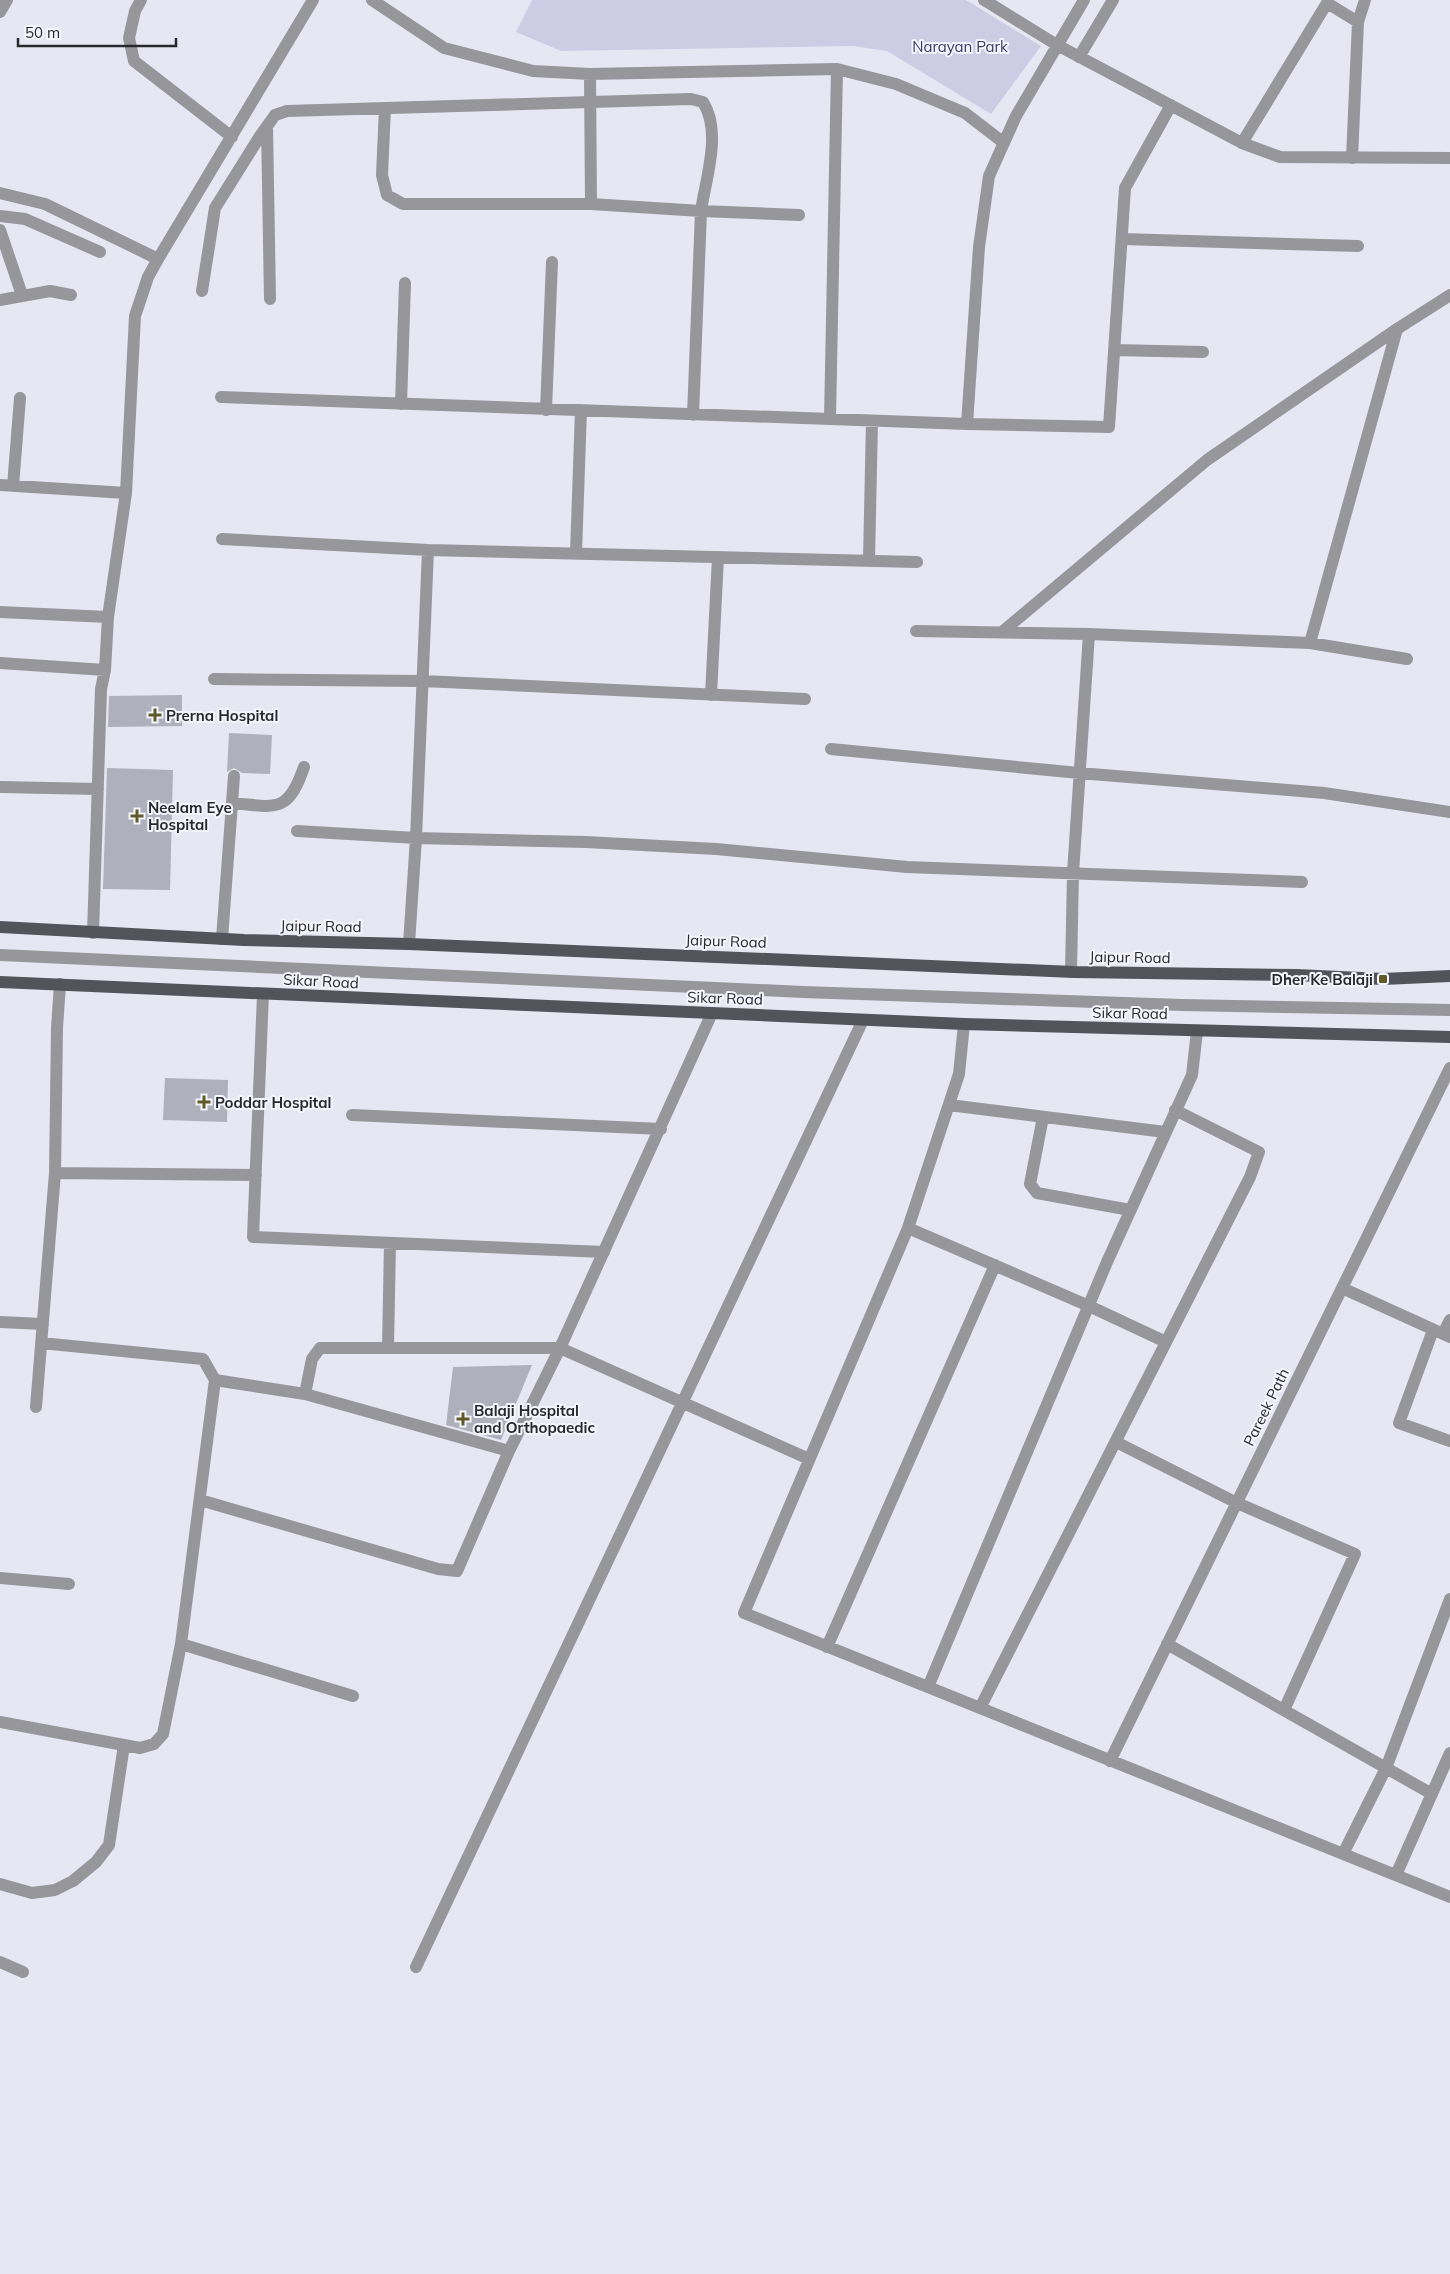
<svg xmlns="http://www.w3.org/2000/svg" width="1450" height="2274" font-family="Mulish,sans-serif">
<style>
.green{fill:#cccde4}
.building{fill:#afb0bb}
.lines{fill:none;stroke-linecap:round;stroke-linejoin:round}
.minor{stroke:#96969b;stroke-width:12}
.major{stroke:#53535b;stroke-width:12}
.poi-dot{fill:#605a26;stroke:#f4f5fe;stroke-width:2}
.labels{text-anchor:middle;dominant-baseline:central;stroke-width:4;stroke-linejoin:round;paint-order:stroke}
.park-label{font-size:15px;fill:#383863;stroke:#f4f5fe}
.poi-label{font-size:15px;font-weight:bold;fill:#28282d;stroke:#f4f5fe;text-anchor:start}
.street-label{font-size:15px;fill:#28282d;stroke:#f4f5fe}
</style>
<rect width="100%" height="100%" fill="#e6e7f3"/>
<path class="green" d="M532,0h434l75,46 -50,68 -104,-63 -34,-5 -292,5 -45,-19z"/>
<path class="building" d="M182,695v31l-74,1 1,-31z
M229,733l43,2 -2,39 -28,-1 -8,-5 -7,4z
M107,768l66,2 -3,120 -67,-1z
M165,1078l63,2 -1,42 -64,-2z
M532,1365l-31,75 -55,-15 7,-58z"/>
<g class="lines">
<path class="minor" d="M141,0l-6,11 -6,27 5,23 98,76
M372,0l72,48 89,23 57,3 247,-5 59,15 69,29 39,30
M984,0l73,45 185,98 38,14 170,1
M0,12l7,-12
M1358,22l7,-22
M1079,57l34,-57
M385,108l-3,67 5,20 16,9h188l-1,-130
M267,126l3,173
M1242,143l85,-140 31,19 -6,136
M0,193l45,11 113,55
M591,204l110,7 -8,204
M0,216l25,3 75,33
M0,230l22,65
M1122,239l236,7
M202,291l13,-83 45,-72 15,-21 12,-4 404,-12 12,3c19,30 3,75 -2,109l98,4
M0,300l50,-9 21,4
M1114,350l89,2
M221,397l746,27 12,-177 10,-71 27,-60 68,-116
M401,404l4,-121
M546,410l6,-148
M830,419l7,-350
M967,424l142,3 16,-239 46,-83
M0,485l126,8
M13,486l7,-88
M222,539l206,11 489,12
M576,553l5,-143
M869,560l3,-139
M0,612l108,5
M916,631l173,3
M1002,632l205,-172 190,-131
M1310,643l87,-314 53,-34
M0,663l105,7
M214,679l209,2 382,18
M711,695l7,-138
M831,749l248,24 245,20 126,19
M0,787l98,2
M232,803c44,4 56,11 72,-36
M297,831l119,7 170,4 130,7 191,18 395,15
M93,933l8,-244 4,-19 3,-53 18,-124 9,-177 13,-39 10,-18 155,-259
M222,939l12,-163
M409,944l7,-106 12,-288
M0,955l803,37 379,13 268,5
M1071,972l2,-99 16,-239 221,9 97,16
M263,994l-10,243 351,15
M964,1024l-5,50 -51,154 -164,385 706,284
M949,1105l216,27
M352,1115l309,14
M1043,1117l-13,67 7,9 93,17
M55,1173l201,2
M908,1228l181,78 77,36
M1342,1288l108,49
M0,1322l43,2
M1433,1330l-34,93 51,18
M1443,1334l7,-14
M41,1343l162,16 12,21 -34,264 172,52
M388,1348l2,-105
M215,1380l90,14 204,57
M305,1394l7,-35 8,-11h240l249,111
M36,1407l19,-234 2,-145 3,-44
M1116,1442l121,61 118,51 -71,156
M200,1500l238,69 19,2 52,-120 51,-103 152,-335
M0,1578l69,6
M1167,1644l265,150
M827,1647l168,-382
M928,1687l179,-425 85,-187 5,-44
M980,1708l270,-531 9,-25 -84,-42
M0,1722l140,26 14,-4 9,-10 18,-90
M1110,1761l340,-693
M1343,1854l43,-86 64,-169
M1396,1875l54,-122
M0,1884l32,9 23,-3 18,-9 23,-19 13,-17 15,-100
M0,1962l23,10
M416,1967l447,-947"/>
<path class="major" d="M0,927l244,13 165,4 665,28 222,3 87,4 67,-3
M0,982l964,42 486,13"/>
</g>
<g class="poi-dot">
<path d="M152.5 707.5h5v5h5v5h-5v5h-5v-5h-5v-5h5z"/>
<path d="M134.5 808.5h5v5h5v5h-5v5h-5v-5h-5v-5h5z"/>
<rect x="1378" y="974" width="10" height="10" rx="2.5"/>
<path d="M201.5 1094.5h5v5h5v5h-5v5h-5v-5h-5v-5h5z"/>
<path d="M460.5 1411.5h5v5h5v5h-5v5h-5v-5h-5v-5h5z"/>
</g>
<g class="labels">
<g class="park-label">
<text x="960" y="46">Narayan Park</text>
</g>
<g class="poi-label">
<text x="166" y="715">Prerna Hospital</text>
<text x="148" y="807">Neelam Eye<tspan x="148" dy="17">Hospital</tspan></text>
<text x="1373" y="979" text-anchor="end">Dher Ke Balaji</text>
<text x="215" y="1102">Poddar Hospital</text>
<text x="474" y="1410">Balaji Hospital<tspan x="474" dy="17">and Orthopaedic</tspan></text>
</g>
<g class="street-label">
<text transform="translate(321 926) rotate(1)">Jaipur Road</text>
<text transform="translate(726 941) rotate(2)">Jaipur Road</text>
<text transform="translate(1130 957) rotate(1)">Jaipur Road</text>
<text transform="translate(321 981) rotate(3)">Sikar Road</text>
<text transform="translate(725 998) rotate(2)">Sikar Road</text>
<text transform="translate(1130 1013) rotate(1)">Sikar Road</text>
<text transform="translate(1266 1407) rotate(-64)">Pareek Path</text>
</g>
</g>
<path d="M18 38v8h158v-8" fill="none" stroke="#28282d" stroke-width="2.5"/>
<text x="25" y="38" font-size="15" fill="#28282d" stroke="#f4f5fe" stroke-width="4" paint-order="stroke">50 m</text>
</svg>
